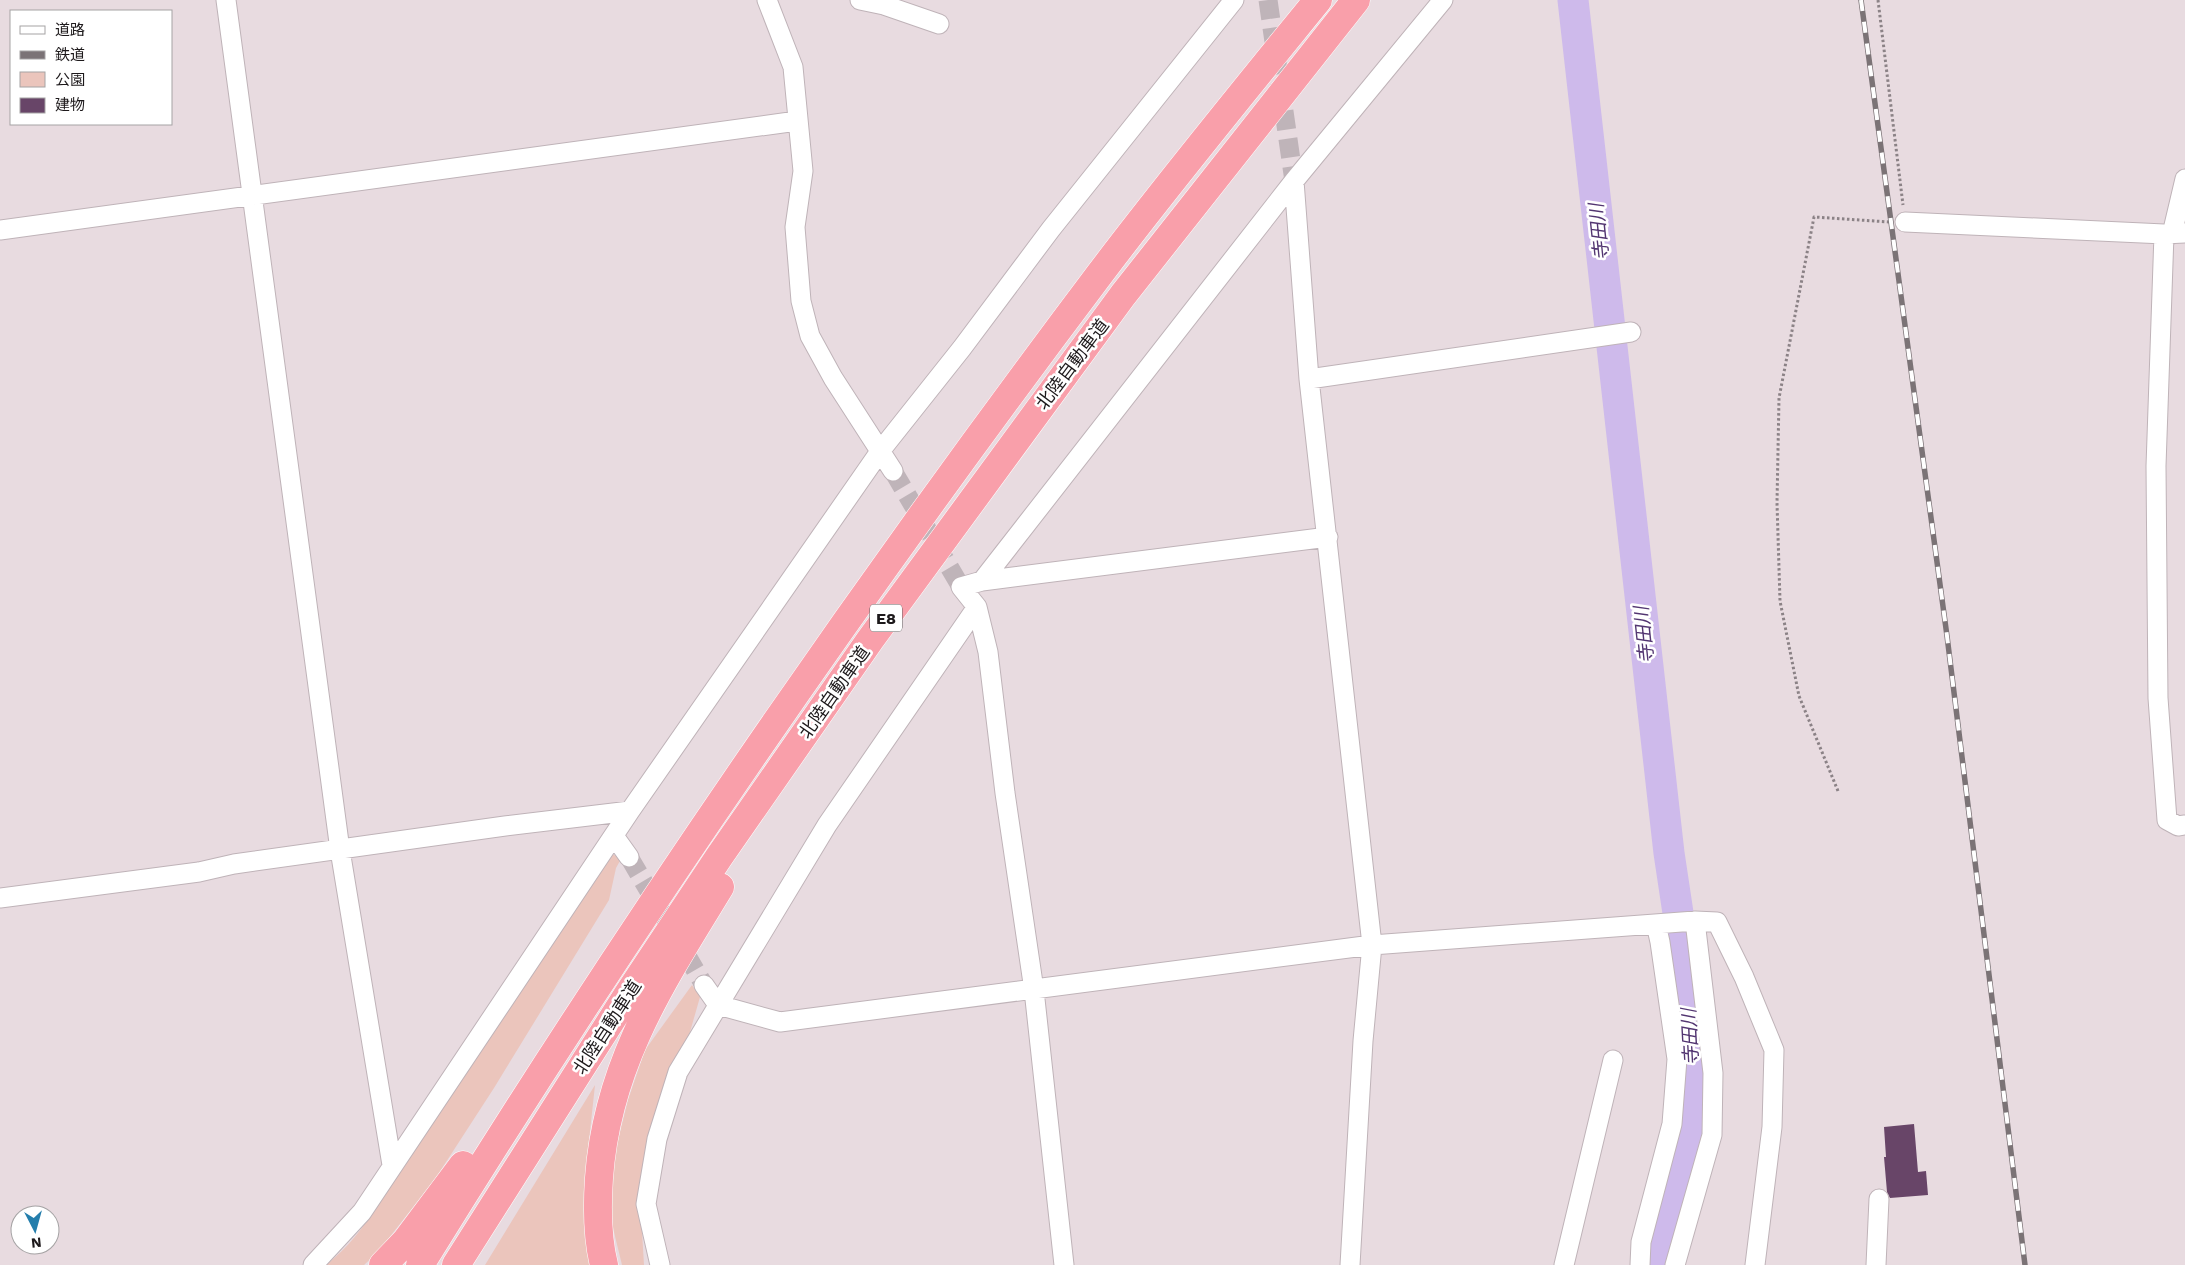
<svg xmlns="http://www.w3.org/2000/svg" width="2185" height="1265" font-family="'Work Sans','Noto Sans JP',sans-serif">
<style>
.green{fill:#ebc5bc}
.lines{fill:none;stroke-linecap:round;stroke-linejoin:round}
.river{stroke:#cebaeb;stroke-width:31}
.building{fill:#684568}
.street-tunnel{stroke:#bfb4b9;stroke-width:19;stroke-dasharray:19 9;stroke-linecap:butt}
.street-casing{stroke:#bfb3b8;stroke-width:21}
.highway-casing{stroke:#fff;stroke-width:29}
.path{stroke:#8b8286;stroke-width:3;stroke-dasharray:2.5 2.5;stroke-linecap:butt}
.street{stroke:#fff;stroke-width:19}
.highway{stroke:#f99faa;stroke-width:28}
.rail-casing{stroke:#7b7376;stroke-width:5.5}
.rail{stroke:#fff;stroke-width:4;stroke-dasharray:11;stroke-linecap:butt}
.labels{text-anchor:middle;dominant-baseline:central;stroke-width:5;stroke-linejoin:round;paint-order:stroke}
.shield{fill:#fff;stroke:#615e5f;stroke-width:1}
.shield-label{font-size:16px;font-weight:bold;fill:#1d191b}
.street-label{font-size:18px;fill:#1d191b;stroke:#fff}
.water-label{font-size:19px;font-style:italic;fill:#523571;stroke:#fff}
</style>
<rect width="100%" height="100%" fill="#e8dbe0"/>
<path class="green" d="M609,852l12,7 -5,9 -7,32 -115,188 -59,91 -57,73 -14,13h-38c43,-33 64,-84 93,-128 64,-95 127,-190 190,-285z
M692,985l8,12 -10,35 -35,85 -15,81 4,67h-22l-9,-37 -3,-38 6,-42 12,-48 17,-50z
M595,1085l-8,74 2,74 6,32h-110z"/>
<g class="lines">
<path class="river" d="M1573,0l96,853 12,80 9,81 5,123 -38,128"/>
</g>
<path class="building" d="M1914,1124l4,48 8,-1 2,24 -38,3 -3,-6 -3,-35h2l-2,-30z"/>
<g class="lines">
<path class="street-tunnel" d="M1268,0l26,181
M893,471l68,116
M629,857l75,128"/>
<defs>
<path id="street" d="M226,0l114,850 52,315
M767,0l26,67 10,104 -8,56 6,74 9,35 23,42 60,93
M860,0l24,5
M885,0l-1,5 55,19
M1294,181l15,198 63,566 -9,96 -13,224
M1905,222l259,12
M0,230l797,-109
M2185,233l-21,1 -8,232 2,232 9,122 11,6 7,-1
M2172,234l13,-55
M1309,379l322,-47
M982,581l312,-400 149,-181
M614,836l15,21
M0,898l199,-26 35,-8 271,-38 125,-15
M704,985l14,20 62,17 592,-77 323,-24 22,1 27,55 30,73 -2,77 -17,138
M313,1265l49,-53 268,-401 251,-361 81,-102 89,-119 183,-229
M660,1265l-14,-61 11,-65 21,-67 149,-247 150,-218
M1064,1265l-30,-275 -29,-197 -17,-141 -11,-45 -16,-20 21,-6 346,-44
M1564,1265l49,-205
M1640,1265l1,-23 31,-118 5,-65 -17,-117 -4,-18
M1675,1265l37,-130 1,-62 -18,-152
M1876,1265l3,-66"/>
<path id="highway" d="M383,1265l23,-24 57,-76
M420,1265c211,-341 438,-670 679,-990 71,-94 145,-184 219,-275
M456,1265l172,-271 91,-137 151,-217 253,-345 233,-295
M604,1265c-7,-28 -7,-58 -5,-87 8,-114 63,-196 121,-291"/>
</defs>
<use href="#street" class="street-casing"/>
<use href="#highway" class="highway-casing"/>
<path class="path" d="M1878,0l25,205
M1838,791l-39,-95 -19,-95 -3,-98 2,-105 35,-181 75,5"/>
<use href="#street" class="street"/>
<use href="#highway" class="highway"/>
<defs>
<path id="rail" d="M1861,0l86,636 78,629"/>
</defs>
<use href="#rail" class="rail-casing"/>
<use href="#rail" class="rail"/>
</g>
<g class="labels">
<rect class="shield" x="870" y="604.5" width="32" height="27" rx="4"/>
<g class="shield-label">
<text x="886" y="618">E8</text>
</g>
<g class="street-label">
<text transform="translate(1072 364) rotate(-53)">北陸自動車道</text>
<text transform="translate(834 692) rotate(-55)">北陸自動車道</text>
<text transform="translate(607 1027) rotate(-57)">北陸自動車道</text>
</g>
<g class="water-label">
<text transform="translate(1599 232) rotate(-96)">寺田川</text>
<text transform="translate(1644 635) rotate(-96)">寺田川</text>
<text transform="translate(1690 1037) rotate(-93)">寺田川</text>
</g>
</g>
<rect x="10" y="10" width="162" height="115" fill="#ffffff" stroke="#a5a3a4"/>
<rect x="20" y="26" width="25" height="8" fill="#ffffff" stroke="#a5a3a4"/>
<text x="55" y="35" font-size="15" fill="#1d191b">道路</text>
<rect x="20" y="51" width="25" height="8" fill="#7b7376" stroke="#a5a3a4"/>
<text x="55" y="60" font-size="15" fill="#1d191b">鉄道</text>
<rect x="20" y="72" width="25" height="15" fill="#ebc5bc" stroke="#a5a3a4"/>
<text x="55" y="85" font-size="15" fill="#1d191b">公園</text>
<rect x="20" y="98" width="25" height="15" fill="#684568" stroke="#a5a3a4"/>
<text x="55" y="110" font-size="15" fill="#1d191b">建物</text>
<g transform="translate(35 1230) rotate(174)"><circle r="24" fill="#ffffff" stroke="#a5a3a4"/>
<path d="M0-4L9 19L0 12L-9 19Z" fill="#247eac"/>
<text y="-8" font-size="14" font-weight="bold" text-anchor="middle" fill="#1d191b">N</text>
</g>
</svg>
